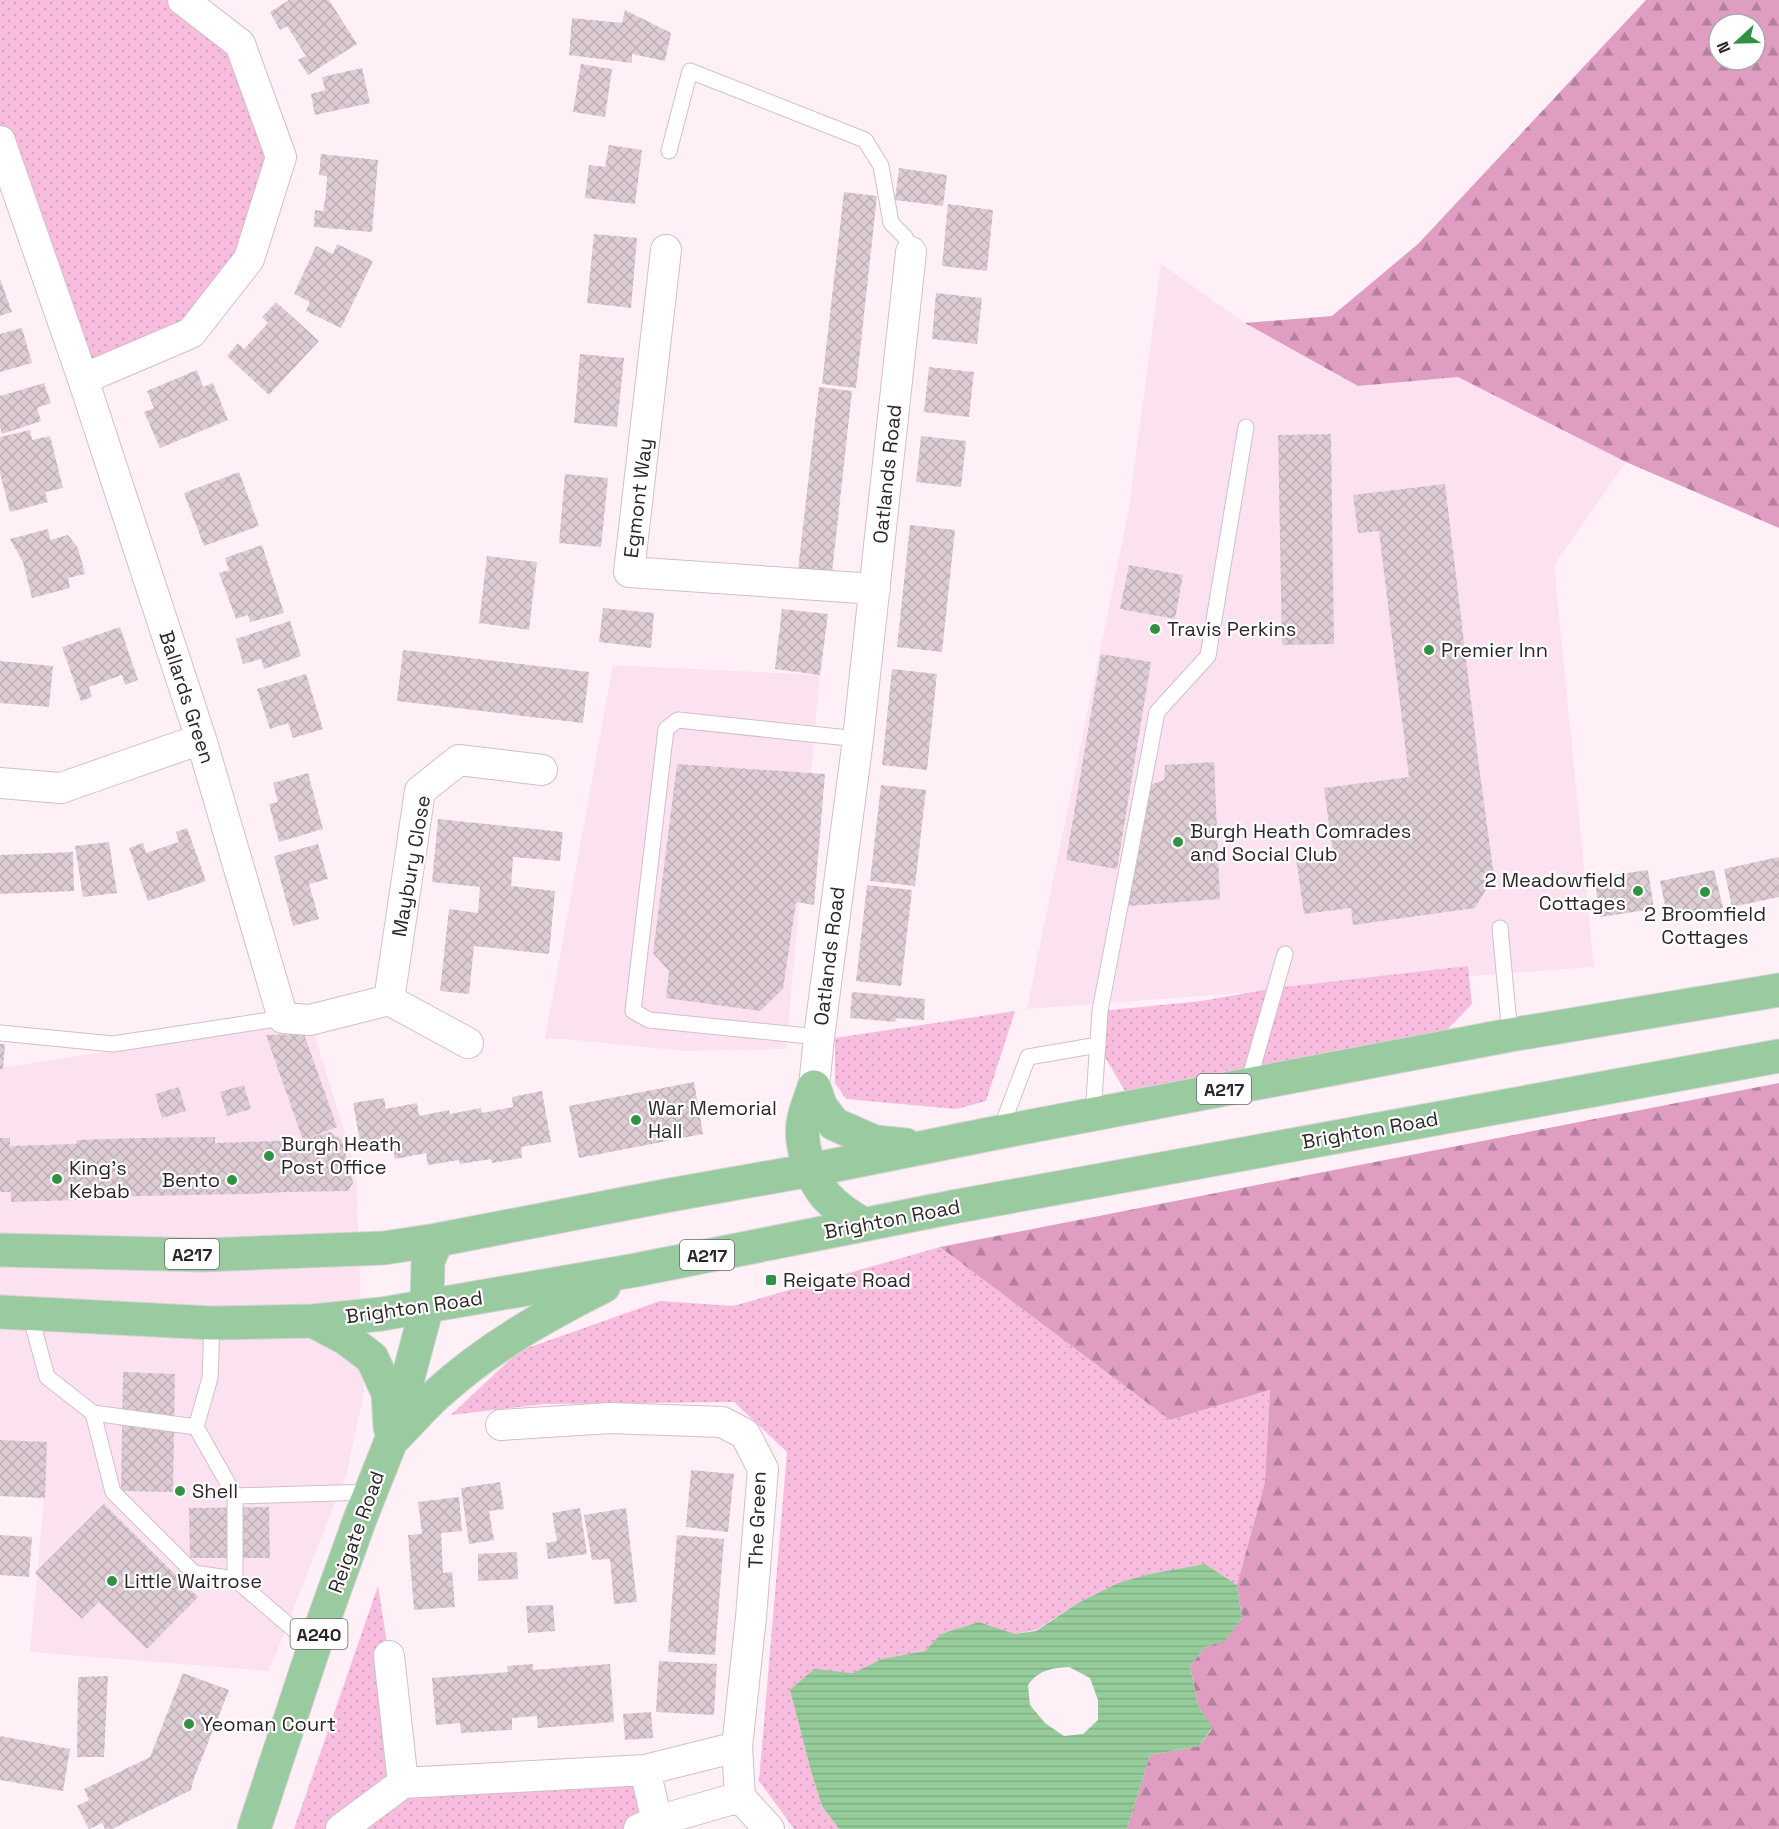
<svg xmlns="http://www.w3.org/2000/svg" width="1779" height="1829" font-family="'Space Grotesk',sans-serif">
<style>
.built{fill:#fce2f0}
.grass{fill:url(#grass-dots)}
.forest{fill:url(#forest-firs);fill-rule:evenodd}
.water{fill:url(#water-rules);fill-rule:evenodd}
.building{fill:url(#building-cross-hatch)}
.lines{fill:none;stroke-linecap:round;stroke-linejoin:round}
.service-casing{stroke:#d1bfc8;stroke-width:17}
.minor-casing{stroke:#d1bfc8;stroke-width:32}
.trunk-casing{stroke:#d5d4d4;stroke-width:35}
.service{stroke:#fff;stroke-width:15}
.minor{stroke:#fff;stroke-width:30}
.trunk{stroke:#9aca9f;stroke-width:33}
.poi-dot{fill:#339144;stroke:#fff;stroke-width:2}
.labels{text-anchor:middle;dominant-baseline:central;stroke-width:4.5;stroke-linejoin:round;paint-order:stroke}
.shield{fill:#fff;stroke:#6c686a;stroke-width:1.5}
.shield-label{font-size:18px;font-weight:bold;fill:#2d272a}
.street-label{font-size:20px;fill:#2d272a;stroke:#fff}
.poi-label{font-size:20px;fill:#2d272a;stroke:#fff;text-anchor:start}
</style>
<defs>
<pattern id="grass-dots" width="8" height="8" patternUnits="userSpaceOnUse" patternTransform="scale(1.5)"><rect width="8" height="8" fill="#f8bdde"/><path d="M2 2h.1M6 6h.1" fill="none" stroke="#d5a2bf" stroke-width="1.8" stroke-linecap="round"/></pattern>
<pattern id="forest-firs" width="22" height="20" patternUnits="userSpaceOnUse" patternTransform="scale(1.5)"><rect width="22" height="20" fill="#de9dc1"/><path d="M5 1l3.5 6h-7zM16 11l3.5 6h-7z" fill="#b4809d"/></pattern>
<pattern id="water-rules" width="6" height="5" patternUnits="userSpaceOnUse" patternTransform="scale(1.5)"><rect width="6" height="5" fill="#96cc9b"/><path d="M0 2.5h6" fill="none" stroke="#82af86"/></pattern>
<pattern id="building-cross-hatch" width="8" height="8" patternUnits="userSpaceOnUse" patternTransform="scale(1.5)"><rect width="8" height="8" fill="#deccd5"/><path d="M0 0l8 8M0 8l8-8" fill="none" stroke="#bfafb7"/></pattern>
</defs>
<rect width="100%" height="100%" fill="#fff0f8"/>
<path class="built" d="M1161,264l84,59 113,63 100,-9 168,85 -72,103 40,402 -567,42 102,-501z
M613,665l207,10 -34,374 -101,2 -122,-12h-18z
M310,1020l46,150 8,222 -17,80 -70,179 -9,20 -238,-19 14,-154 -44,-2v-428z"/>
<path class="grass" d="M0,0h183l57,44 41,113 -32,102 -58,74 -108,46 -83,-238z
M1468,966l4,38 -27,28 -319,61 -28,-48 2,-34 102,-10 73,-13z
M1015,1011l-29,90 -30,8 -110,-10 -11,-16v-45z
M940,1247l230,173 100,-30 -5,92 -28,103 -32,-21 -56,10 -31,9 -40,20 -42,27 -21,4 -36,-12 -38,12 -16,17 -43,8 -29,14 -39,-3 -24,20 21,81 11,35 17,23h-45l-35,-48 28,-329 -53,-50 -190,2 -93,11 68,-64 141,-50 73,5z
M378,1586l11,70 14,126 242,-12 -4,59h-347z"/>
<path class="forest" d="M1646,0h133v528l-153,-66 -168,-85 -100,9 -113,-63 87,-7 86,-72zM1719,24h36v36h-36z
M1779,1083v746h-652l23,-74 49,-9 13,-17 -14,-24 -8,-39 15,-19 20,-7 17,-22 -5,-33 28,-103 5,-92 -100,30 -230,-173z"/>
<path class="water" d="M1205,1564l32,21 5,33 -17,23 -20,6 -15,19 8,39 14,23 -13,18 -49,9 -23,74h-288l-17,-23 -11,-35 -21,-81 24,-21 39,4 29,-14 43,-8 16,-17 38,-12 36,12 21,-3 42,-28 40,-20 31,-9zM1069,1667l21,11 8,22v20l-15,14 -19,2 -19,-13 -15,-18 -2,-20c11,-15 23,-17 41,-18z"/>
<path class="building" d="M289,0h40l28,44 -49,31 -10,-15 8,-4 -19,-30 -7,4 -10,-18z
M625,10l46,23 -6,28 -33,-7v9l-63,-8 3,-37 50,5z
M581,64l31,5 -7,48 -32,-5z
M362,68l8,35 -55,12 -4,-21 14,-4 -3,-13z
M609,145l33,5 -7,54 -50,-6 4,-33 16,2z
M321,154l57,6 -6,72 -58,-5 1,-17 8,1 3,-18 1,-17 -8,-1z
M899,168l48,7 -4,31 -48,-6z
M844,192l33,4 -21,192 -34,-4z
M948,204l45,6 -6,61 -45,-5z
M594,234l43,4 -6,70 -44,-5z
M337,244l36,17 -32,67 -35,-17 4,-9 -16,-8 22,-48 17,8z
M0,279l12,33 -12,4z
M936,293l46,5 -5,46 -45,-5z
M276,302l43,39 -50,54 -42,-39 11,-13 6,6 24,-26 -6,-6z
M22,328l10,35 -32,9v-38z
M580,354l44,4 -7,69 -43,-4z
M929,367l45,5 -5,45 -45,-5z
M197,370l6,17 10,-4 15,37 -68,28 -16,-36 10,-4 -7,-17z
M44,383l7,20 -14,5 4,13 -39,13 -2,-7v-31z
M819,387l33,4 -21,191 -34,-3z
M30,430l2,10 18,-4 13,52 -18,4 3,10 -38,10 -10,-39v-36z
M1331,434l3,210 -52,1 -4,-210z
M921,436l45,5 -5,46 -45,-5z
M239,472l20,54 -55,20 -20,-53z
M565,474l43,4 -7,69 -42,-4z
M1445,484l34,283 15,109 -19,32 -122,17 -2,-17 -47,6 -8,-56 37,-5 -9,-65 85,-11 -30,-246 -21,2 -5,-38z
M910,525l45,5 -13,122 -45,-5z
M48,529l2,11 18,-5 10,13 7,26 -17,4 2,10 -38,10 -9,-36 -13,-23z
M262,545l22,68 -34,9 -2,-7 -12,4 -17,-46 10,-3 -4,-12z
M487,556l50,6 -8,68 -50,-7z
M1129,565l54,10 -8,44 -55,-10z
M603,608l51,5 -3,35 -52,-6z
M782,609l46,5 -8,61 -45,-6z
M290,621l11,35 -37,13 -3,-10 -18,5 -7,-25z
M120,627l18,53 -13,5 -3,-10 -33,12 3,10 -11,4 -19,-54z
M403,650l186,22 -6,51 -186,-22z
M1101,654l50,8 -34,207 -51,-9z
M0,661l53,5 -4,41 -49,-4z
M892,669l45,5 -10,96 -45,-5z
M306,674l17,55 -30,9 -5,-15 -18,6 -13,-40z
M1214,762l6,137 -92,7 22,-121 14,-5 1,-15z
M677,764l148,10 -11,131 -18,-3 -13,87 -23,22 -94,-13 3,-27 -16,-18z
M308,773l15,56 -44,13 -10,-38 9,-2 -5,-19z
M881,785l45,5 -11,96 -45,-5z
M438,819l125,13 -3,29 -47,-4 -2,29 44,5 -6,63 -75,-8 -5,48 -29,-3 9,-82 29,4 2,-26 -48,-5z
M187,828l19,53 -58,20 -19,-53 14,-5 3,10 33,-11 -3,-10z
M109,842l8,51 -34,4 -8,-51z
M318,844l10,35 -19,5 10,35 -26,7 -19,-70z
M73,852l1,39 -74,3v-39z
M1779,857v40l-47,10 -8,-38z
M1648,870l6,39 -54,8 -6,-39z
M1714,870l9,38 -55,12 -8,-39z
M867,885l45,5 -11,96 -45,-5z
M852,992l73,7 -1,21 -28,-2 -1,4 -45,-4z
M304,1034l33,93 -28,11 21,-6 12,8 11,43 -5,8 -63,1 -35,2 -172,3v3l-67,2v-10h-11v-54h10v8l66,-2 1,-4 64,-2 74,-1v6l88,-3 -37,-105z
M0,1044h5l-2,25h-3z
M694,1082l9,52 -124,24 -10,-52z
M244,1085l7,24 -24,7 -7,-24z
M179,1087l7,24 -24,7 -7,-24z
M542,1091l9,51 -30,5 1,11 -30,5 -1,-4 -31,5 -1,-4 -31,5 -2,-12 -31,6 -2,-11 -31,5 -9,-50 31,-5 2,11 31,-6 2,13 30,-6 1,4 31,-6 1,5 31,-6 -1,-10z
M123,1372l52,2 -2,118 -52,-1z
M0,1440l47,2 -2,56 -45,-2z
M691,1470l43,4 -6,58 -42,-5z
M500,1482l4,27 -15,2 5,29 -25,4 -8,-56z
M459,1497l3,34 -21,2 2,40 9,-1 3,35 -41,3 -6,-75 14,-1 -4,-32z
M104,1504l94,93 -51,52 -48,-47 -17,17 -47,-46z
M269,1507l1,51h-80l-1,-50z
M580,1508l7,46 -39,5 -2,-16 11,-2 -5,-28z
M626,1508l11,94 -23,2 -4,-45 -18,1 -8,-45z
M0,1535l32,2 -3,40 -29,-2z
M677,1535l47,4 -9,116 -47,-3z
M517,1552l1,27 -40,2v-27z
M553,1605l2,26 -27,2 -2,-27z
M659,1661l58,3 -3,51 -58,-3z
M533,1664v6l77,-6 4,58 -76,6 -1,-12 -25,2v12l-51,3 -1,-10 -24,2 -4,-47 76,-6 -1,-6z
M183,1673l46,17 -35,88 -3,12 -79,39h-7l-3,-6 -13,6 -12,-23 12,-6 -5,-11 66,-32z
M108,1676l-4,81h-27l1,-80z
M651,1712l2,26 -28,2 -2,-26z
M0,1736l70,13 -7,42 -63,-11z"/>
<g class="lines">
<defs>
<path id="service" d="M669,151l21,-80 175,69 16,26 10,57 14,14 6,15
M1500,928l10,107
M0,1033l113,11 170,-26
M819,1037l-170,-17 -16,-9 33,-282 12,-9 180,19
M1248,1084l37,-130
M1093,1114l7,-103 57,-299 51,-56 38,-229
M1000,1131l28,-74 70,-12
M30,1314l17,63 46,36 103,14 14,-49 2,-55
M93,1413l20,79 81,81 41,6
M196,1427l39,69
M314,1647l-79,-68v-83l135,-4"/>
<path id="minor" d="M0,141l83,238 118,360 82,279 27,2 79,-20 31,-209 39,-31 83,10
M666,250l-37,322 246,17
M83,379l108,-46 58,-74 32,-102 -41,-113 -57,-44
M0,783l61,5 140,-49
M389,1000l79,43
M814,1087l5,-50 39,-298 53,-487
M501,1425l109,-7 112,4 23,12 18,35 -12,148 -14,130 3,50 29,32
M389,1656l14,127
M645,1770l12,51
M341,1829l62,-46 242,-13 92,-23
M639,1829l18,-8 83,-24"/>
<path id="trunk" d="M814,1087c-3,10 -8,21 -10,31 -6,23 7,61 22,78 11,12 23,20 37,28
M814,1087l7,20 13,17 41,18 31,3
M0,1250l203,5 181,-7 53,-8 233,-45 141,-25 189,-38 510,-97 269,-45
M0,1312l212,11 101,-2 69,-7 254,-44 317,-63 826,-151
M313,1321l34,18 25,19 16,35 2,34
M394,1438c14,-14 28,-30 42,-43 50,-46 108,-79 168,-109
M254,1829l60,-182 46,-128 31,-78 36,-134 1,-46 9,-21"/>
</defs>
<use href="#service" class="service-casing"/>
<use href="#minor" class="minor-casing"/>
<use href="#trunk" class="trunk-casing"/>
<use href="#service" class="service"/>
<use href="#minor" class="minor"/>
<use href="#trunk" class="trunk"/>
</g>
<g class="poi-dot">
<circle cx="1155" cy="629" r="6"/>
<circle cx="1429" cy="650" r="6"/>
<circle cx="1178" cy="842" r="6"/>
<circle cx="1638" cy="891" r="6"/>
<circle cx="1705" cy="892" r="6"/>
<circle cx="636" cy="1120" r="6"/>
<circle cx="269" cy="1156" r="6"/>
<circle cx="57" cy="1179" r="6"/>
<circle cx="232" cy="1180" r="6"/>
<rect x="765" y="1274" width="12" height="12" rx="3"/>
<circle cx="180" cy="1491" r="6"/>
<circle cx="112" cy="1581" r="6"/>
<circle cx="189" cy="1724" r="6"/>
</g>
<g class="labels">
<g class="shield">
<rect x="1197" y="1074" width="54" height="30" rx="4.5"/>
<rect x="165" y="1239" width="54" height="30" rx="4.5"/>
<rect x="680" y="1240" width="54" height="30" rx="4.5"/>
<rect x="290.5" y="1619" width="57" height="30" rx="4.5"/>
</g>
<g class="shield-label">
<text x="1224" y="1089">A217</text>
<text x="192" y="1254">A217</text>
<text x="707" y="1255">A217</text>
<text x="319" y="1634">A240</text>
</g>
<g class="street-label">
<text transform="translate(887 474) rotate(-84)">Oatlands Road</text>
<text transform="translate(638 498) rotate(-83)">Egmont Way</text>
<text transform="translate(187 697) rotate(72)">Ballards Green</text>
<text transform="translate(411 866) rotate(-80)">Maybury Close</text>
<text transform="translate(829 956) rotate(-83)">Oatlands Road</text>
<text transform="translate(1370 1130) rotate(-10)">Brighton Road</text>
<text transform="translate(892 1219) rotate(-11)">Brighton Road</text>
<text transform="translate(414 1307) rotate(-8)">Brighton Road</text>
<text transform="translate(757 1520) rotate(-88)">The Green</text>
<text transform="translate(356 1532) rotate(-70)">Reigate Road</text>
</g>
<g class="poi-label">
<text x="1167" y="629">Travis Perkins</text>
<text x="1441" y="650">Premier Inn</text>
<text x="1190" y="831">Burgh Heath Comrades<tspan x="1190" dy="23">and Social Club</tspan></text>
<text x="1626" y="880" text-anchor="end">2 Meadowfield<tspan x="1626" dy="23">Cottages</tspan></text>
<text x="1705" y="914" text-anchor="middle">2 Broomfield<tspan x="1705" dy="23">Cottages</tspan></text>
<text x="648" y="1108">War Memorial<tspan x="648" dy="23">Hall</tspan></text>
<text x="281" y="1144">Burgh Heath<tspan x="281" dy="23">Post Office</tspan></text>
<text x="69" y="1168">King's<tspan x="69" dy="23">Kebab</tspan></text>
<text x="220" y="1180" text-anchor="end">Bento</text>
<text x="783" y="1280">Reigate Road</text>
<text x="192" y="1491">Shell</text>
<text x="124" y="1581">Little Waitrose</text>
<text x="201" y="1724">Yeoman Court</text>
</g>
</g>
<g transform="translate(1737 42) rotate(248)"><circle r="28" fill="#ffffff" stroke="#aba9aa" stroke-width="1.5"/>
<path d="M0-4.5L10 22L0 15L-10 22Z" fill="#339144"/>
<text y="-9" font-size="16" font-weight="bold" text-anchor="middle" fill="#2d272a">N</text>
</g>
</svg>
